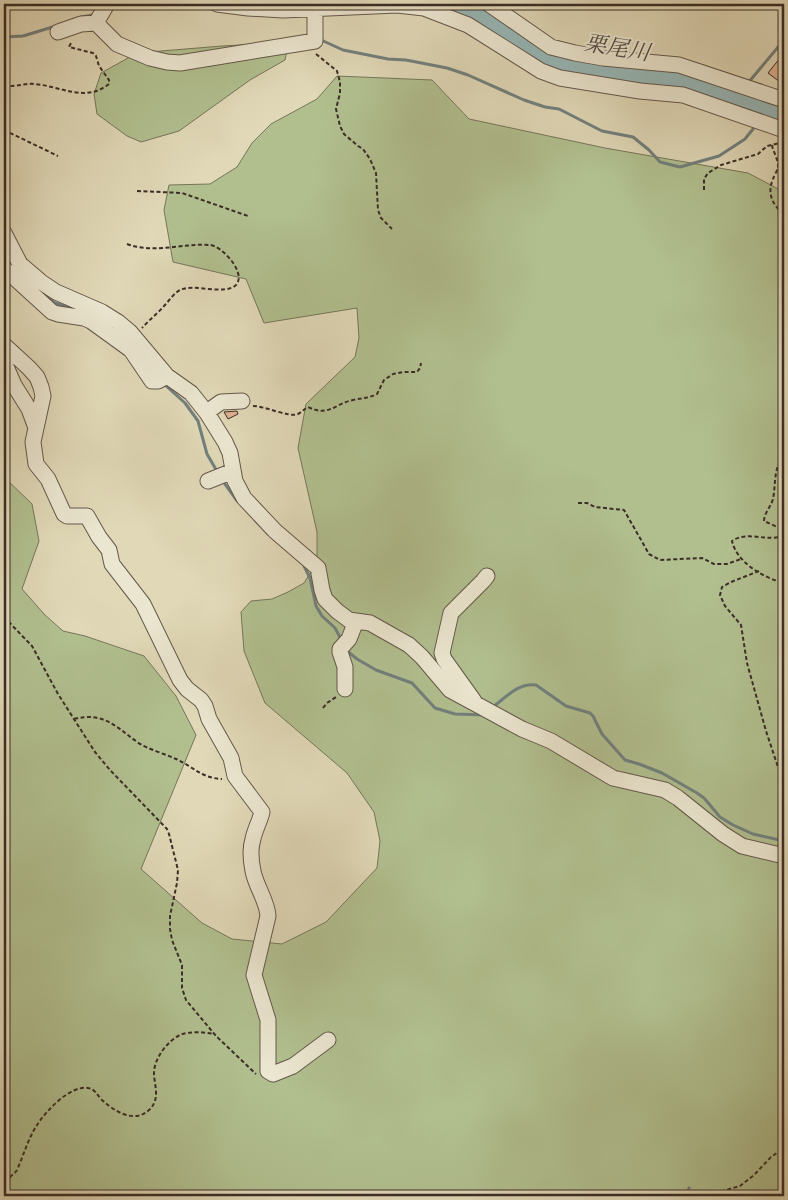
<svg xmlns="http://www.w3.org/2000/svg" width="788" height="1200" font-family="'IM FELL Double Pica','Noto Serif JP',serif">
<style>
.green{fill:#b1bf8f;stroke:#76765b}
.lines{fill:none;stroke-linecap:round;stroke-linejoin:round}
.stream{stroke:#72807e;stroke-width:3}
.river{stroke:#97b8b8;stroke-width:19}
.building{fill:#e1b192;stroke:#3b2d27}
.minor-casing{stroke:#64584b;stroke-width:17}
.path{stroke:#3b2d27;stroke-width:2;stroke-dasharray:4 2.5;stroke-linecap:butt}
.minor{stroke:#ebe6d0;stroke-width:15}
.labels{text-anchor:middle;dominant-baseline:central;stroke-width:4;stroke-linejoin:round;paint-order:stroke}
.water-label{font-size:22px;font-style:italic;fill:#4d4944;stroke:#ebe6d0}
</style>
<rect width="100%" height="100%" fill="#e0d8b7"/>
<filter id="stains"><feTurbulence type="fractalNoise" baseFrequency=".004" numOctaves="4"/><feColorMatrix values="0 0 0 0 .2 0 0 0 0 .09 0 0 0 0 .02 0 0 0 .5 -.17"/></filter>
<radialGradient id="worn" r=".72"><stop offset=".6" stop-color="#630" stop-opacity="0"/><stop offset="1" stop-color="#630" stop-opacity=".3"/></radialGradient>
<path class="green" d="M273,43l15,3 -3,14 -35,20 -71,51 -38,11 -14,-6 -30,-22 -3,-20 7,-21 36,-20 85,-7z
M337,76l95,4 37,39 136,29 143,25 36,19v1004h-780v-719l28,27 7,37 -17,48 23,26 18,16 22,5 59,20 32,40 20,39 -55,134 61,54 30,16 50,5 44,-22 51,-54 3,-27 -6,-29 -27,-39 -82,-70 -21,-52 -3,-39 10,-11 21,-2 16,-7 16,-9 13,-21v-30l-19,-84 8,-44 49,-47 4,-19 -2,-30 -93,15 -18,-44 -73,-17 -9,-52 5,-25 41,-1 27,-17 15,-24 19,-19 46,-25z"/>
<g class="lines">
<path class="stream" d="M81,17l12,-2
M4,37l19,-1 33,-10
M319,39l24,11 45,9 18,1 41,8 21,7 56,25 21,7 14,2 43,22 31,6 16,13 11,12 20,5 39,-11 26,-17 8,-10
M748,83l36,-43
M44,295l11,8 24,7
M164,384l21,19 13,18 9,33 11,19
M222,480l15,21
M255,520l13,14
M303,564l7,14 6,28 6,10 13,12 7,13
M346,650l11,9 19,11 36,13 23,25 20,6 29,1
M493,707c12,-9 26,-25 43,-22l30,21 24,7 3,3 9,18 23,26 14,4 23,9 35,20 7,5 16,19 13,8 20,9 31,7
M687,1196l2,-8"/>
<path class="river" d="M453,4l35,15 62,41 40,10 28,5 37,2 32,6 97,30"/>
</g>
<path class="building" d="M784,53v32l-16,-12z
M237,411l1,3 -10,5 -4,-7z"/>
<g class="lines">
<defs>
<path id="minor" d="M217,4l31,4 35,2 114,-5 27,3 44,17 73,46 19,7 80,13 43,4 101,35
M489,4l62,43 24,6 28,5 76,7 105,35
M96,23l11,-19
M58,32l23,-8 15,-1 21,21 33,14 17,4 13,1 135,-22v-32
M4,233l16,31 21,18 15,10 46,20 16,10 12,10 37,44 24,17 16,20 18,29 5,11 5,28 9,17 31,33 43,37 4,22 3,9 12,12 12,9 21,3 39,22 13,12 28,33 72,39 29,12 62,37 52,12 13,8 45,36 19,12 42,10
M7,271l45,41 6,2 26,4 7,3 40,29 21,31h6l9,-5
M4,345l25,23 8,9 4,10 2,9 -10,46 3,22 12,15 16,35 3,2h20l12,21 10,13 3,14 31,40 37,76 7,9 14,11 4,6 4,13 22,39 4,18 27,36c-2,9 -7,17 -9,27 -3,9 -2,22 0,32 3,16 14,29 15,45l-14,59 14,45v51l5,3 20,-8 35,-26
M4,362l10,23 15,24 7,19
M207,412l14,-10 21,-1
M208,481l25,-10
M345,689v-22l-5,-15v-3l9,-10 7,-18
M474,701l-30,-42 -2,-6 9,-40 32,-32 4,-5"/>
</defs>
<use href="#minor" class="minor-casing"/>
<path class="path" d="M316,54l21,17 3,11v11l-4,16 4,17 4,8 14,12 5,3 7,10 6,14 2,37 3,8 11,11
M4,85c11,3 20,-2 30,-1 27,2 51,19 75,0v-4l-10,-14 -3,-10 -3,-3 -24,-6 3,-6
M4,130l54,26
M772,145c1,7 7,15 6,23 -1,3 -4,8 -5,11 -6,14 -1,26 11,35
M704,190v-11l4,-6 13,-8 37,-11 9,-8 13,-3
M137,191l45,2 66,23
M127,244c27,10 56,-1 83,1 12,1 37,28 26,40 -12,11 -42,-2 -56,5 -7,4 -11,11 -16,16 -7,8 -15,14 -22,22
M253,406c12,0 37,12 45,8 4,-2 6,-5 10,-7 21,10 26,-3 45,-7 9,-2 16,-2 24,-6l7,-14 9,-6 10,-2h14l3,-4 1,-5
M784,456c-11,12 -8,28 -11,43 -2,8 -9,14 -9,22l20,9
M578,503h9l8,4 29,3 25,44 11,6 42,-2 12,6h13l14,-5
M784,535c-15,8 -36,-5 -52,6 5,22 32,37 52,42
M759,571l-28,11 -9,5 -2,8 5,11 16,19 6,38 19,68 12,36 6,2
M4,617l28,29 26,48 37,58 15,18 57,59 2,5 9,36 -1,13 -7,33v13l2,11 10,25v23l4,12 30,36 40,38
M323,708l4,-5 9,-6
M74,719c31,-8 44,10 66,25 11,6 25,10 36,15 18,8 25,19 46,20
M5,1196c3,-5 1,-9 3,-15 1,-5 7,-7 9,-11 7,-16 11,-31 20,-45 9,-14 33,-40 51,-37 7,1 9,7 14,12 12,11 32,24 47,10 11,-10 6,-23 5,-35 -1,-15 13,-34 26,-40 10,-4 24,-3 34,-1
M717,1196l2,-4 21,-6 14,-11 17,-18 13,-9"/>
<use href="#minor" class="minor"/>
</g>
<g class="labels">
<g class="water-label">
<text transform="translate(617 48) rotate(9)">栗尾川</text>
</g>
</g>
<rect width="788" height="1200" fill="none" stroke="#e0d8b7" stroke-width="20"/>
<rect x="5" y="5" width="778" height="1190" fill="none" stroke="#3b2d27" stroke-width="2.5"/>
<rect x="10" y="10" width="768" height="1180" fill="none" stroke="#3b2d27"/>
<rect width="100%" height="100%" filter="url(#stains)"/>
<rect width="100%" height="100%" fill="url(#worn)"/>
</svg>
